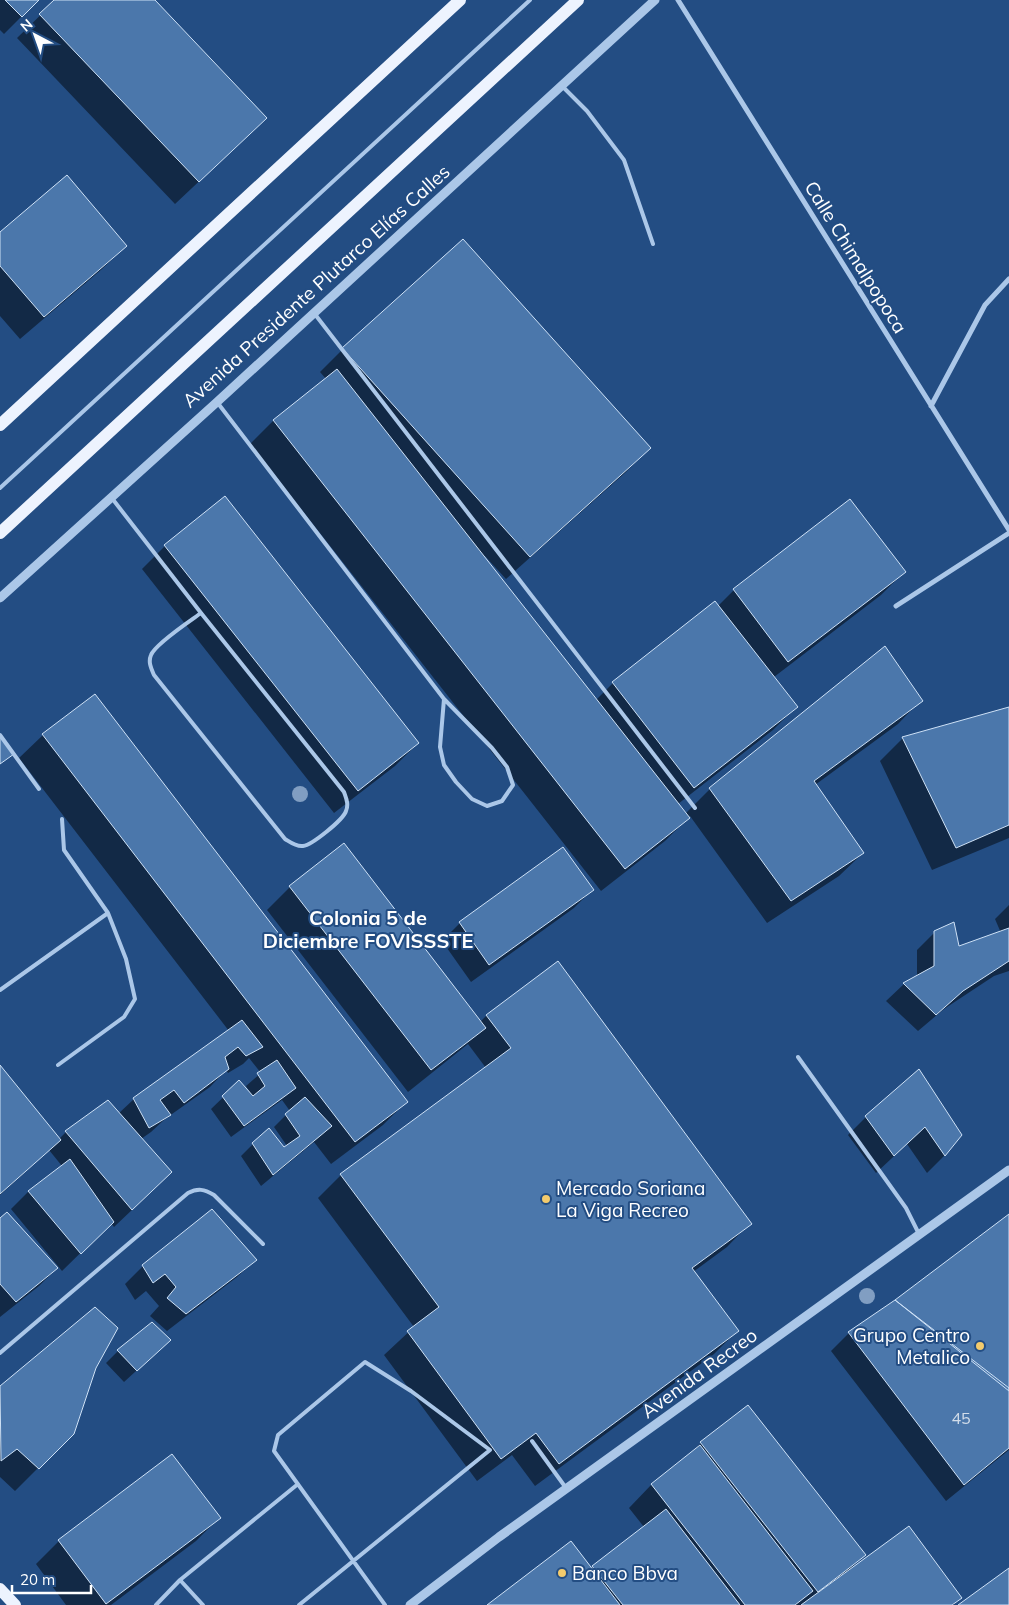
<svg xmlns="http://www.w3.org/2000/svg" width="1009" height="1605" font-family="Mulish,sans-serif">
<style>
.shadow{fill:#0007}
.building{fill:#4b77ab;stroke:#cee1f6}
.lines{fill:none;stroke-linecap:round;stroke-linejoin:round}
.service{stroke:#abc7e8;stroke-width:4}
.minor{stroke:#abc7e8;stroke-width:5}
.tertiary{stroke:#abc7e8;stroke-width:9}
.primary{stroke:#edf3fe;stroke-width:12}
.tree{fill:#819ec2}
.poi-dot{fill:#f3cb6d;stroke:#234d83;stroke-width:2}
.labels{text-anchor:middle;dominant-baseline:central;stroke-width:4;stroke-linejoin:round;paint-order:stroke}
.number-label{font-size:16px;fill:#d2ddea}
.street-label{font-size:19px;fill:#fff;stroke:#234d83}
.poi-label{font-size:19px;fill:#fff;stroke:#234d83;text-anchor:start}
.neighbourhood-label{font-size:20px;font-weight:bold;fill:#fff;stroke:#234d83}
</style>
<rect width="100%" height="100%" fill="#234d83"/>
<path class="shadow" d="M0,0h38l-34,34 -4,-4z
M56,0h97l89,141 -67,63 -158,-166z
M0,234l126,12 -24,23 -82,70 -20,-23z
M343,349l306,99 -23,24 -120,107 -21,-23 -2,1 113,143 17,-17 105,-77 16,-16 116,-89 54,71 -23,23 -107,82 22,30 -23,23 -95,74 7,10 25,-25 211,-89 -23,24 -83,61 48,68 -24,23 -72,47 -77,-107 -25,25 -64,50 -351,-447 23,-23 53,-42 -6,-7z
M165,546l253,197 -23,23 -61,47 -192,-244z
M95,695l311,407 -23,23 -52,39 -17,-22 -53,44 -20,-30 12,-12 31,4 3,-2 -13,-19 16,-16 -8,-11 -51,37 -20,-28 28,-27 10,11 1,-1 -4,-6 15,-13 -12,-15 -6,6 -15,9 -2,-3 -16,17 -45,32 -14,13 -10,7 12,51 -39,37 -3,-4 -49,48 -51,-62 17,-17 34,-26 -13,-16 -49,45v-128l59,72 7,-7 52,-18 16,-15 95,-68 -210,-273 24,-23z
M1009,708v130l-77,32 -52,-109 23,-23z
M290,887l190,135 7,-7 263,208 -23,24 -34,25 44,59 -23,23 -179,132 -23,-31 -35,26 -93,-126 30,-28 -96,-129 23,-23 145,-107 -18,-24 -60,48 -141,-182z
M592,890l-18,18 -103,74 -29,-41 18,-18z
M1009,905v66l-15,5 -50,33 -26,22 -32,-30 18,-17 13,-7v-27l18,-18 23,16 43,-15 -6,-14z
M919,1071l42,64 -17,21 -17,17 -20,-29 -31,29 -28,-38 18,-18z
M1009,1216v234l-63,51 -115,-150 18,-18 47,-32z
M0,1220l57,48 -18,18 -39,31z
M255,1260l-18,17 -70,54 -17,-15 9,-10 -13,-15 -11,9 -10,-16 18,-18z
M95,1308l-1,59 -21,66 -58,58 -15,-14v-90z
M152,1323l6,28 -34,31 -18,-19 12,-12z
M701,1443l163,112 -13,13 1,1 108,29 -7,7h-464l102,-36 53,-42 -15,-19 23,-24 38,-30z
M172,1456l47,62 -23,23 -85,64h-45l-30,-41 23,-23z"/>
<path class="building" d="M5,0h34l-17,17z
M54,0h101l112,118 -68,64 -160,-168z
M67,175l60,71 -83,71 -44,-51v-34z
M463,239l188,209 -121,109 -188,-209z
M337,369l353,449 -65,51 -352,-449z
M225,496l194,247 -61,48 -194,-246z
M850,499l56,73 -118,90 -55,-73z
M715,601l83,106 -104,81 -82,-106z
M885,646l38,55 -109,80 50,72 -73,48 -82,-113z
M95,694l313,408 -53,40 -313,-408z
M1009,707v118l-53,23 -54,-111z
M0,735l14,19 -14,10z
M344,843l142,185 -55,42 -142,-184z
M563,847l31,43 -105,75 -30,-43z
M954,922l5,24 50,-18v33l-46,30 -27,24 -33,-32 31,-17v-35z
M558,961l194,263 -60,44 47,63 -180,133 -23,-31 -35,26 -94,-128 32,-24 -99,-133 171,-126 -25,-33z
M242,1020l21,27 -17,9 -8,-9 -13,10 4,12 -45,34 -10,-13 -14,10 11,15 -22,13 -16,-30z
M277,1060l19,28 -52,38 -22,-30 17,-16 14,16 12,-10 -8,-13z
M0,1065l61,75 -61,54z
M919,1069l43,66 -17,21 -20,-29 -31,29 -29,-40z
M305,1097l27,29 -59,49 -21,-32 17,-15 15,19 16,-11 -15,-22z
M108,1100l64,72 -40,38 -67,-79z
M70,1159l44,63 -33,32 -53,-63z
M212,1209l45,51 -71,54 -19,-16 9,-11 -11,-13 -12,9 -11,-18z
M7,1212l51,56 -42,34 -16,-18v-66z
M1009,1214v177l-114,-91z
M895,1300l114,88v60l-45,37 -116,-153z
M95,1307l23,21 -22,40 -22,66 -35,35 -22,-20 -16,12 -1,-75z
M152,1322l19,18 -34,31 -20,-21z
M748,1405l118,150 -48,37 -118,-150z
M700,1445l113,146 -18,14h-50l-94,-121z
M172,1454l49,64 -115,86 -48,-64z
M666,1509l74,96h-117l-31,-39z
M909,1526l53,72 -10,7h-151z
M571,1541l49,64h-133z
M1009,1568v37h-51z"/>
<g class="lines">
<path class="service" d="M562,86l25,25 37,49 29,84
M314,313l381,495
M217,402l227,297 48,49 15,19 6,18 -11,16 -15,5 -15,-7 -16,-17 -12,-17 -4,-18 4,-48
M0,488l530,-488
M111,497l90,116 143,179c2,6 5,12 2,19 -3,9 -34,34 -43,35 -7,1 -13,-4 -18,-7l-131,-164c-3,-7 -6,-13 -3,-20 4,-11 39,-34 50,-42
M0,735l39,54
M0,990l108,-77 -44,-63 -2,-31
M798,1057l108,151 13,26
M58,1065l66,-48 11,-18 -9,-40 -18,-46
M0,1353l188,-160c10,-5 16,-4 26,2l49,49
M532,1441l34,47
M180,1580l23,25
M156,1605l24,-25 118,-96
M299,1605l191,-155 -79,-59 -46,-29 -87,73 -4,16 111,154"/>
<path class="minor" d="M678,0l331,530
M931,406l54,-101 24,-26
M896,606l113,-73"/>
<path class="tertiary" d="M0,598l217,-196 438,-402
M410,1605l89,-68 510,-367"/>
<path class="primary" d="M0,425l460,-425
M0,533l578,-533
M0,1589l15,16"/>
</g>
<g class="tree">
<circle cx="300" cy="794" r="8"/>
<circle cx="867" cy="1296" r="8"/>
</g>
<g class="poi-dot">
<circle cx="546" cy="1199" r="5"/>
<circle cx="980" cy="1346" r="5"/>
<circle cx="562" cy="1573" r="5"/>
</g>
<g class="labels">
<g class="number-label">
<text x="961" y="1418">45</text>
</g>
<g class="street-label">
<text transform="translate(856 257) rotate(58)">Calle Chimalpopoca</text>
<text transform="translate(316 286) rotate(-42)">Avenida Presidente Plutarco Elías Calles</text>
<text transform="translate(699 1373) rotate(-36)">Avenida Recreo</text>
</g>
<g class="poi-label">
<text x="556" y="1188">Mercado Soriana<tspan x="556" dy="22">La Viga Recreo</tspan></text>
<text x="970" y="1335" text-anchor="end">Grupo Centro<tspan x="970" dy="22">Metalico</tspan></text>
<text x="572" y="1573">Banco Bbva</text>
</g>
<g class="neighbourhood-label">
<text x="368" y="917">Colonia 5 de<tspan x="368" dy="23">Diciembre FOVISSSTE</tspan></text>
</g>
</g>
<g transform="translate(35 35) rotate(319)" stroke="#234d83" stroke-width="4" paint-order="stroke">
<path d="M0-4L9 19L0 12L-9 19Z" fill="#ffffff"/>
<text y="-8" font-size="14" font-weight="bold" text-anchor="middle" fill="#ffffff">N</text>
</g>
<path d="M12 1585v8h79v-8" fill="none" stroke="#ffffff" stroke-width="2.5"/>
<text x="20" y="1585" font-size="15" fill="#ffffff" stroke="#234d83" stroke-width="4" paint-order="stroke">20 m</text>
</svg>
